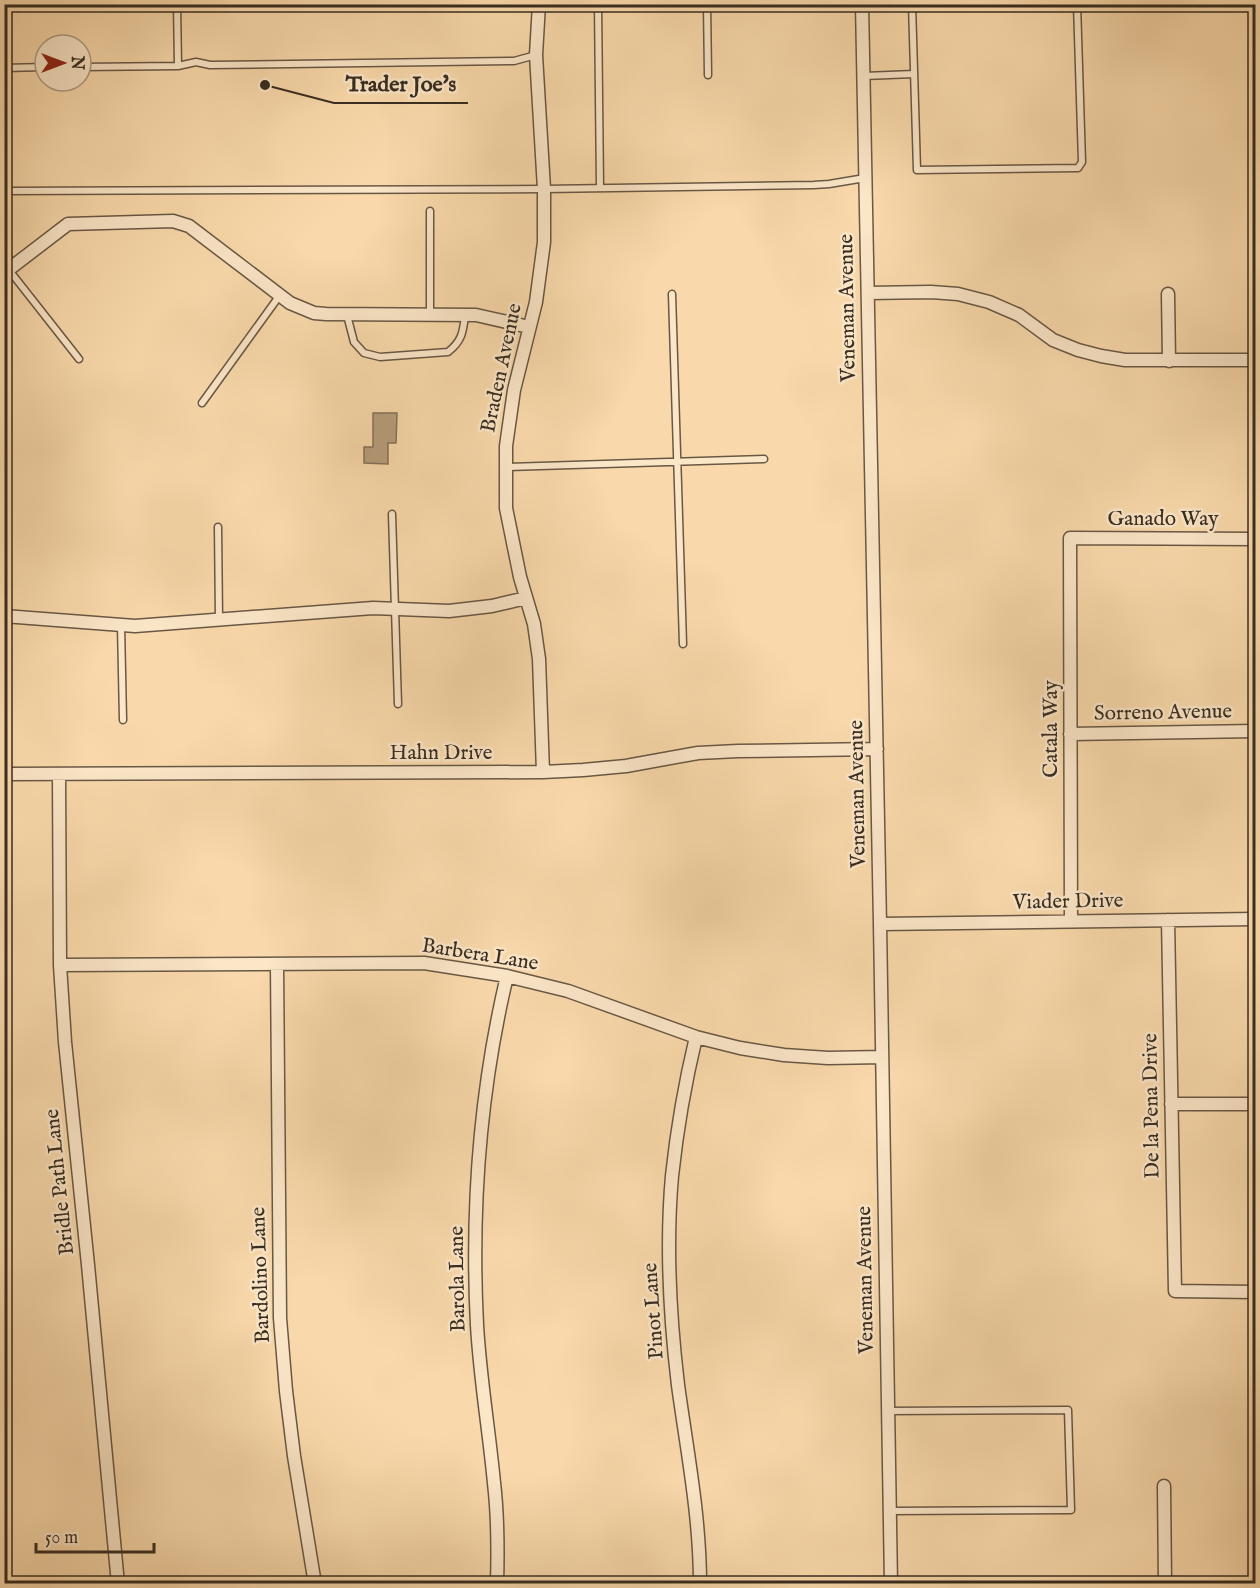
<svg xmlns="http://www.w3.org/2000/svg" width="1260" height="1588" font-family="'IM FELL English',serif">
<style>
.water{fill:#b79f7c;stroke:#847158;stroke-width:1.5}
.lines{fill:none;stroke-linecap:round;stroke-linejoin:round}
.service-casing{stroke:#685844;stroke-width:9}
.minor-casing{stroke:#685844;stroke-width:15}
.service{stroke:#fbe6c8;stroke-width:6}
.minor{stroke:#fbe6c8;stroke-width:12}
.labels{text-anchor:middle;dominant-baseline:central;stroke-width:5;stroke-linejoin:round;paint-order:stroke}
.street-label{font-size:21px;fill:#382d21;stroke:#fbe6c8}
.leader{fill:none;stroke:#382d21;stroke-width:2}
.callout-dot{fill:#382d21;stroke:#fbe6c8;stroke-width:2}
.callout-label{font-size:22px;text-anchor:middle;font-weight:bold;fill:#382d21;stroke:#fbe6c8;stroke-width:5;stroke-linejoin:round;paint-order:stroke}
</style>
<rect width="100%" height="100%" fill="#f9d9ab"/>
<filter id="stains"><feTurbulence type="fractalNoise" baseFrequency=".00333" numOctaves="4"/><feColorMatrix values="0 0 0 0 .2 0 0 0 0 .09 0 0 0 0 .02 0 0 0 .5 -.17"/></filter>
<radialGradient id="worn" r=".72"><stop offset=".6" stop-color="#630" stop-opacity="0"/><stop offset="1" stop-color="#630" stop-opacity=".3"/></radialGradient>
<path class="water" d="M373,413h24l-1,30h-8v21l-24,-1v-16h9z"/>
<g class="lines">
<defs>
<path id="service" d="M177,4l1,62
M598,4l2,184
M707,4l1,71
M912,4l5,166 161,-2 4,-6 -5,-158
M81,67l97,-1 18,-4 14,3 304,-4 22,-6
M4,68l41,-1
M864,76l50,-2
M4,191l540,-2 270,-4 15,-1 36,-6
M9,270l70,89
M672,294l11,350
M347,315l7,27 10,11 16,4 68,-5c14,-11 15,-20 17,-36
M430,315v-104
M202,403l78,-108
M506,467l258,-8
M392,514l6,190
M218,527l1,92
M121,625l2,95
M888,1411l180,-1 3,100 -181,1"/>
<path id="minor" d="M539,4l-3,51 8,134v53l-8,60 -22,88 -8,56v62l14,69 14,47 5,35 4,113
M862,4l18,920 11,660
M4,273l64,-49 105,-3 16,5 101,77 24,10 12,1 150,1 53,12
M868,293l63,-1 27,2 31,8 30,13 34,25 25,10 23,6 24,4h131
M1168,294l1,67
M4,616l131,10 238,-18 76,3 43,-5 34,-8
M1070,734l186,-3
M4,774l539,-2 40,-2 43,-4 72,-13 40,-2 139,-2
M59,775l1,190 5,77 23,223 30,319
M1168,920l7,371 81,1
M1071,921l-1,-383 186,1
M880,924l376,-5
M277,964l3,354 6,73 8,65 21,128
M60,965l364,-2 83,13 61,15 128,46 44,11 44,7 44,3 54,-1
M696,1037c-11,46 -19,92 -24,139 -6,67 -2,142 6,209 9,66 22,131 22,199
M1171,1104h85
M1164,1486l1,98
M497,1584c1,-34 1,-67 -3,-101 -5,-53 -14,-105 -17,-158 -6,-117 3,-235 30,-349"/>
</defs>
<use href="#service" class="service-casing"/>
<use href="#minor" class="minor-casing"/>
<use href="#service" class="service"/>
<use href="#minor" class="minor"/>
</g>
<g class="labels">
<g class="street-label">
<text transform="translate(848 308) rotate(-91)">Veneman Avenue</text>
<text transform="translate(502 368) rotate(-78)">Braden Avenue</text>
<text x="1163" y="519">Ganado Way</text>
<text transform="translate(1163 713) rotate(-1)">Sorreno Avenue</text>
<text transform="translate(1051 729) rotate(-90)">Catala Way</text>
<text x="441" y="753">Hahn Drive</text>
<text transform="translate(858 794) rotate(-91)">Veneman Avenue</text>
<text transform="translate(1068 902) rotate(-1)">Viader Drive</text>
<text transform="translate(480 955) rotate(9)">Barbera Lane</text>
<text transform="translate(1152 1106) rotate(-91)">De la Pena Drive</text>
<text transform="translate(60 1182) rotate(-96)">Bridle Path Lane</text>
<text transform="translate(261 1275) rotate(-92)">Bardolino Lane</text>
<text transform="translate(458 1279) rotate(-91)">Barola Lane</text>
<text transform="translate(866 1280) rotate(-91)">Veneman Avenue</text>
<text transform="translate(654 1311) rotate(-94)">Pinot Lane</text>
</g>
</g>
<path class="leader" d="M265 85L334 103H468"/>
<circle class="callout-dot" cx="265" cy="85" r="6"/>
<g class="callout-label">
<text x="401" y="91">Trader Joe's</text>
</g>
<rect width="1260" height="1588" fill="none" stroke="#f9d9ab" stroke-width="24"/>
<rect x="6" y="6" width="1248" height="1576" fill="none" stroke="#382d21" stroke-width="3"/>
<rect x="12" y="12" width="1236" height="1564" fill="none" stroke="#382d21" stroke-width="1.5"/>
<g transform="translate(63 63) rotate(90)"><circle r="28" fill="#fbe6c8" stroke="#ad9c85" stroke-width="1.5"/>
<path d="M0-4.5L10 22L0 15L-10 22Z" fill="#8f2418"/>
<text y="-9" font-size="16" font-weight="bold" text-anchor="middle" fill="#382d21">N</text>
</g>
<path d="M36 1543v9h118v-9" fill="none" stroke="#382d21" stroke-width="3"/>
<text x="45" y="1543" font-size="18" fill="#382d21" stroke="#fbe6c8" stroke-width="4.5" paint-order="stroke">50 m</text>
<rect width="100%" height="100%" filter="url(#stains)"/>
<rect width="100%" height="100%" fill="url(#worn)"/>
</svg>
